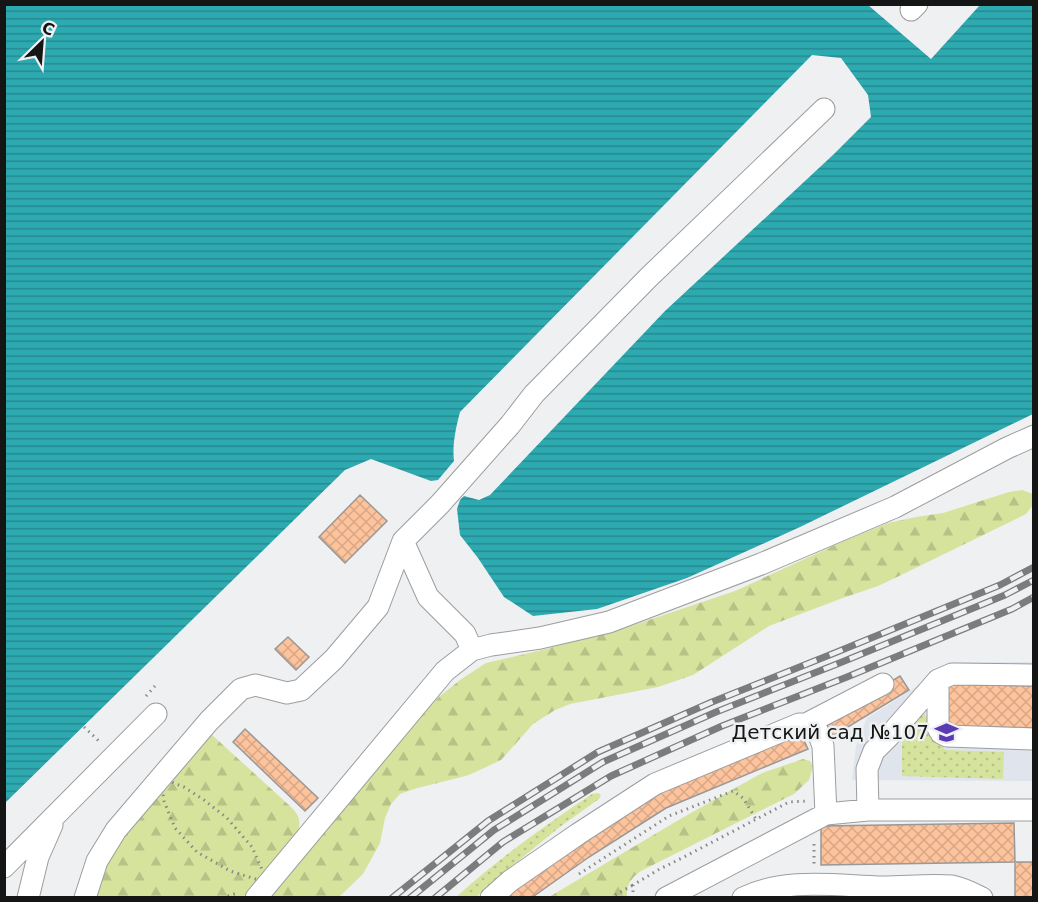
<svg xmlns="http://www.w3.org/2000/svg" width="1038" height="902" font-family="'DejaVu Sans',sans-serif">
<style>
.built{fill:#e0e4ed}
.grass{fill:url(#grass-dots)}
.forest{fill:url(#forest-firs)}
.water{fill:url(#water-rules)}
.building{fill:url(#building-cross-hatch);stroke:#9a9896;stroke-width:1.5}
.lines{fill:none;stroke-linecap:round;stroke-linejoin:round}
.minor-casing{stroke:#9c9d9f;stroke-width:23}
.path{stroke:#878889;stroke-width:3;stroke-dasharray:1.5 4.5;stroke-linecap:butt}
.minor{stroke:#fff;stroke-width:21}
.rail-casing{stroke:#7b7c7d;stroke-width:7}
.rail{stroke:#eff0f2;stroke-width:4.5;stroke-dasharray:14;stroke-linecap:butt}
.labels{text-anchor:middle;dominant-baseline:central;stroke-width:5;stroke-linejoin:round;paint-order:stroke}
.poi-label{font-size:20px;fill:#141515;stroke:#eff0f2;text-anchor:end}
</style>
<defs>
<pattern id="grass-dots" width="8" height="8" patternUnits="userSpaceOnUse" patternTransform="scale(1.5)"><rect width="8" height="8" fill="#d5e39c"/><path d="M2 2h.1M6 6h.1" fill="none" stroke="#b6c286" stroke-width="1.8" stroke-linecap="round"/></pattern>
<pattern id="forest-firs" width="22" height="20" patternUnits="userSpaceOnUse" patternTransform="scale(1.5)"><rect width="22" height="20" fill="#d5e39c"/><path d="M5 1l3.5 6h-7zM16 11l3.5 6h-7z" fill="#b6c286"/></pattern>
<pattern id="water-rules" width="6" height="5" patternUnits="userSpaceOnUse" patternTransform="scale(1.5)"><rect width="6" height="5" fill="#2da9b0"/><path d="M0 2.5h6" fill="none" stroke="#25888e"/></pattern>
<pattern id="building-cross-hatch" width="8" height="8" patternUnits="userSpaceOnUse" patternTransform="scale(1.5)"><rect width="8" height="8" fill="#fcc39d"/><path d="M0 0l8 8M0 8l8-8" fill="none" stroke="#d7a786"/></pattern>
</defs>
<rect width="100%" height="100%" fill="#eff0f2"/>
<path class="built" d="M949,662h84v119l-181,-1 4,-34 11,-28 43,-27z"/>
<path class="grass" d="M922,710l23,40 59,2 -1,27 -101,-3v-44z
M598,793l3,2 -2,4 -38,27 -54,44 -31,27 -21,1c43,-39 89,-72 137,-104z"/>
<path class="forest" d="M1022,490l11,4v11l-7,9 -131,64 -17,8 -38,13 -71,27 -76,49 -35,12 -88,17 -15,6 -22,14 -32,36 -32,15 -55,14 -14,5 -9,10 -6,14 -5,25 -17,31 -24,23 -70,1 146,-177 25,-25 20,-16 26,-17 56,-13 86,-23 107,-36 109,-50 44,-18 28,-6 27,-4 66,-21z
M211,734l80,73c8,8 10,13 7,25l-55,65 -147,1 10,-34 14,-28z
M803,759l7,2 3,5 -4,14 -15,14 -153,77c-10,7 -15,14 -14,26h-78l133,-79 80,-45z"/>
<path class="water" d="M5,4l863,1 63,54 49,-54h53v409l-233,113 -113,51 -90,31 -64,7 -29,-19 -26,-39 -18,-23 -3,-26 3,-9 4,-4 15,4 11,-5 175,-184 169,-157 37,-37 -3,-22 -27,-37 -29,-3 -352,357c-4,15 -8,33 -6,49l-16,19 -7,1 -60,-22 -26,11 -340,333z"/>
<path class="building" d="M360,495l27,26 -42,42 -26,-26z
M288,637l21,20 -13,13 -21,-21z
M900,676l9,14 -76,46 -6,-11 65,-39 -2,-4z
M948,684l86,2v42l-87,-2z
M245,729l73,69 -13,13 -72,-69z
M801,734l7,15 -142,59 -77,49 -58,41h-24l10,-10 62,-45 79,-51z
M1014,823l1,39 -194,3v-39z
M1015,862h19v36h-19z"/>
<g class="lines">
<defs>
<path id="minor" d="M911,10l6,-6
M403,541l25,56 37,37 7,16
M938,680v48l3,5 6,3 87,3
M806,724l77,-40
M868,810l-1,-41 7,-18 15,-15 49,-56 14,-6 82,1
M4,867l152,-153
M28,898l10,-41 14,-32
M85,898l12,-37 19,-31 93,-109 32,-32 14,-4 32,8 14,-3 33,-31 44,-52 25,-66 37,-37 70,-79 24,-31 115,-117 175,-168
M256,898l189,-227 27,-21 19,-5 49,-7 69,-16 152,-58 134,-57 112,-59 27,-12
M491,898l19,-17 68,-47 77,-50 144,-60h7l11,6 6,16 3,68
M666,898l160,-84 42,-4h166
M743,898c43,-21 94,-12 140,-11 23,0 46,-3 69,-1 11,2 20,7 30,12"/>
</defs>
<use href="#minor" class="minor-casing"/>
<path class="path" d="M146,696l9,-10
M84,727l16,15
M161,778l23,9 20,13 23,18 25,29 16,36 -38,-12 -33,-19 -22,-24 -11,-27z
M814,844v20
M579,874l90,-58 64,-25 10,7 13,21
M222,898l15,-5
M610,898l23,-13
M633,898v-13l25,-15 24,-12 107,-56 18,-1"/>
<use href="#minor" class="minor"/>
<defs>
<path id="rail" d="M392,898l96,-77 110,-69 114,-50 125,-50 163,-67 34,-18
M410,898l84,-68 109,-68 113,-50 126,-50 163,-67 29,-15
M435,898l68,-56 108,-66 111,-50 125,-49 165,-68 22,-12"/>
</defs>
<use href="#rail" class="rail-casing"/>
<use href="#rail" class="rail"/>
</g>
<defs>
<symbol id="school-bare" viewBox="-9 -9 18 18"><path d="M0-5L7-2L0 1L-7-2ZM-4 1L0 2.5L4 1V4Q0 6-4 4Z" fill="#593bb3" stroke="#eff0f2" stroke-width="2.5" paint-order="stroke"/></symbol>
</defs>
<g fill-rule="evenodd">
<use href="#school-bare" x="930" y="716" width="33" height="33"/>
</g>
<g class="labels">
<g class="poi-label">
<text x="929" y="732">Детский сад №107</text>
</g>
</g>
<rect width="1038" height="902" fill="none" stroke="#141515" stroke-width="12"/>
<g transform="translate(42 42) rotate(25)" stroke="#eff0f2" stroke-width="4.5" paint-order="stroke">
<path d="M0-4.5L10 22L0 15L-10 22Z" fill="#141515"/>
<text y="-9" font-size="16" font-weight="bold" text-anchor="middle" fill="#141515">С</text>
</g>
</svg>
